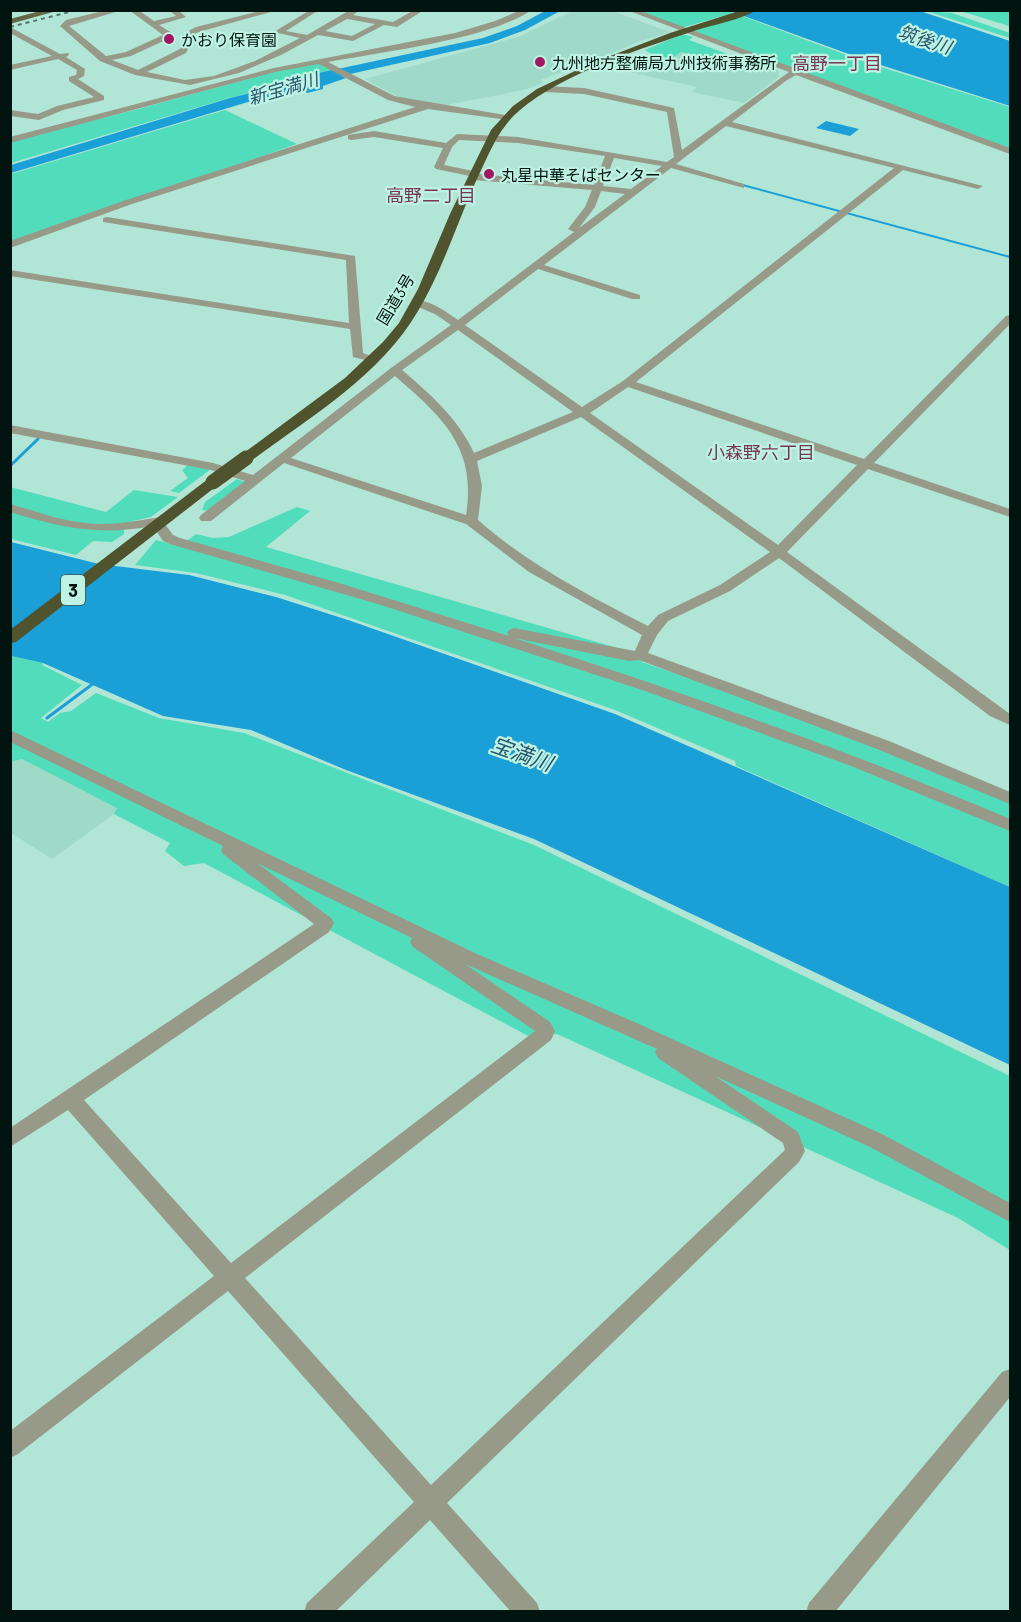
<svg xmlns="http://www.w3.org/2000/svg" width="1021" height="1622" font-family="Barlow,'Noto Sans JP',sans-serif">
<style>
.built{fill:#9fdac8}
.green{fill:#51ddbc}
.water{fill:#1a9fd7}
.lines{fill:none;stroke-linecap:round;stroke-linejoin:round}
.stream-far1{stroke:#1a9fd7;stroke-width:2}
.stream{stroke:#1a9fd7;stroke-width:3}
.river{fill:#1a9fd7;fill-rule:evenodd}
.minor{fill:#979a88;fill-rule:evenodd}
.major{fill:#626646;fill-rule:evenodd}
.highway{fill:#50542e;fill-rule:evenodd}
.rail{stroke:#53756a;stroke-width:2;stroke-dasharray:4 4;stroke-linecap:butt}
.highway-bridge{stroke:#50542e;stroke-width:15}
.poi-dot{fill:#a11763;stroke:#bef2e2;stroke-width:2}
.labels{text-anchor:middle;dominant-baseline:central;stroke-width:4.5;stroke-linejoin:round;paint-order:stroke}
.far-poi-label{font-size:16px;fill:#02140f;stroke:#bef2e2;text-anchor:start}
.far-street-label{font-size:16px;fill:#02140f;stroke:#bef2e2}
.far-water-label{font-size:18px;font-style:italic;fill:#26556e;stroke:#bef2e2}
.far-neighbourhood-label{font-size:18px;fill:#783553;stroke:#bef2e2}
.shield{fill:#bef2e2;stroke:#3a574e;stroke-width:1.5}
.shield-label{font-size:18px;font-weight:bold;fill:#02140f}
.water-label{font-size:21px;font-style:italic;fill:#26556e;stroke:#bef2e2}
</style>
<rect width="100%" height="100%" fill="#b1e5d5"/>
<path class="built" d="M573,11h39l58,21 -32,10 -66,28 -17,4 -14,6 2,3 -19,7 -83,16 -45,-10 -31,-17 153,-42z
M681,52l30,6 25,-1 42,13 1,7 -35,26 -52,-11 5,-5 -82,-18 17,-10 18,-5 8,6z
M22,759l96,49 -4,6 -62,45 -41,-26 -1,-71z"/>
<path class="green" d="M726,10l7,3 -52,15 -42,-17z
M926,11l26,2 58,20v5z
M960,11h50v16l-4,-2z
M742,16l126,47 142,44v42l-313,-116 -2,-3z
M682,34l11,3 -4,3 47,17 -25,1 -30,-6 -16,11 -20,-13z
M318,63l16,8 -105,27 -218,65 -1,-22 121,-30 146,-40z
M225,110l72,34 -286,99v-69z
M188,465l23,4 -32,24 -9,-2 18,-13 -6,-8z
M237,479l11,4 -39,28 -7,-1 3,-8z
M10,487l96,25 28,-22 44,7 -27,20 -27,6v11l-12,8 -19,-1 -17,14 -65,-16z
M297,507l13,4 -44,36 369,106 7,9 180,62 188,77v86l-274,-121 -1,-5 -120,-51 -330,-115 -89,-22 -61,-8 21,-25 24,6 16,-12 17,4 16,-1z
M10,656l33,7 -1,2 40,20 -41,33 7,4 12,-9 11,-2 25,-18 63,25 85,15 290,112 476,231v174l-52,-32 -401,-184 -25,4 -328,-175 -20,3 -19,-15 5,-8 -56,-29 3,-6 -95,-49 -11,3z"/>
<path class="water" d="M730,11h190l90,30v65l-142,-45z
M334,72l12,6 -23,8v3l-16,4 -7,-4 -52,13 -237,71v-8l219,-67z
M826,121l33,8 -9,7 -34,-8z
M11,542l88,22 90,11 87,22 75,24 264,93 395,173v178l-476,-226 -188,-69 -95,-40 -88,-14 -120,-53 -32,-7z"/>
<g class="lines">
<path class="stream-far1" d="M739,184l271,73"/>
<path class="stream" d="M10,466l28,-27
M47,718l47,-35"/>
<path class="river" d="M547,10h15l-37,20 -35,13 -176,39 -6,-4 6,-4 169,-36 34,-12z"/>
<path class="minor" d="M107,10h15l-53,16 37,30 20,-4 37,-17 -34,-25h9l16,11 22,-5 -7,-6h9l8,7 -27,8 13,8v4l-41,19 -19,4 26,10 42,-21 10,-19 6,-3 68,-17h14l-76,21 -6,2 -10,20 -39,19 38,8 29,-4 41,-15 45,-23 -26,-6 36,-22h9l-33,21 21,4 43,-25h10l-7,5 40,7 21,-12h10l-27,17 -13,-2 -31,16 -35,-6 -37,20 -42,18 -49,12 -55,-10 -35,-14 -40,-35 6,-6zM347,19l28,5 -23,12 -27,-5z
M521,10h11c-46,30 -147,41 -204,52l66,34 111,19 3,1v4l-80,-11 -296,95 -122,44v-7l116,-41 289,-93 -27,-7 -69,-36 -44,8 -265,71v-6l264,-69 181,-35 40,-12z
M627,10h11l372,138v6l-3,-1 -211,-78 -9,5 -55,42 251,64 -5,3 -75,-19 -267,212 228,77 142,-143 4,-1v9l-136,139 136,46v8l-142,-48 -81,83 223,162v11l-20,-9 -211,-158 -49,33 -62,30 -11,14 -9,18 241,88 121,51v12l-133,-55 -238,-89 -10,1 -115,-23c168,54 334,112 496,181v12l-159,-65 -209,-76 -261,-85 -211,-61 -7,-3 -10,-15c-53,10 -92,2 -143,-14v-8c23,6 45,15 68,18 30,5 59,-1 88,-6l7,4 -8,4 8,11 7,3 159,45 170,53 -2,-3 2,-3 5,-2 121,23 7,-16 -113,-63 -63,-48 -182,-61 -73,58h-10l-2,-3 2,-3 44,-34 -34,-11 -201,-37v-8l203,38 40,12 138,-107 60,-43 -16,-11 -22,-9v-4c15,-3 33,11 45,19l116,-88 -6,-3 17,-22 7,-17 -118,-10 -4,-4 -34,-7 -2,-2 9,-19 -69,-11 -23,3 -3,-1v-4l26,-4 72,12 11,-9 61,3 149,25 7,-5 -7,-45 -83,-18 -40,-2 -4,-3 4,-3 40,2 90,20 8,42 107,-78zM726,126l168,42 -271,213 -41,26 -117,-82 73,-56 94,30h8v-4l-96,-30 127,-97 73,20v-4l-68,-20zM459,140l59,3 87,13 -11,29 -115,-11 -1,-2 -34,-7 8,-18zM614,158l48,8 -31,23 -28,-3zM601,191l24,3 -46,34 16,-21zM458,330l115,82 -99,41c-16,-35 -44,-59 -72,-83zM395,376c47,41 82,71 71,139l-175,-57zM628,387l229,78 -79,80 -188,-132zM581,417l189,135 -50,33 -62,30 -10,11c-60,-31 -119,-61 -170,-106l4,-34 -5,-25z
M10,27l50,27 8,-1 1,2 -3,2 19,12 -1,7 -6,3 26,17v4l-41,10 -24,10 -29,-4v-6l28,4 19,-8 37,-9 -25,-16v-4l7,-2 1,-5 -19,-11 -48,11v-5l42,-9 -42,-23z
M107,217l248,39 8,97 16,6 -6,3 -20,-5 -3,-28 -340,-53v-6l339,53 -3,-63 -243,-38v-4z
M10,730l467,224 162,70 245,111 126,68v19l-140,-75 -155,-71 83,56 7,19 -6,11 -352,341 90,100 3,9h-29l-81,-92 -95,92h-31l3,-9 107,-101 -186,-211 -210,163 -8,4v-27l204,-155 -146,-166 -58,37v-19l304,-204 -91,-70 -2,-4 2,-4 -213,-104zM257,863l155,75 -2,4 3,5 122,84 -304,232 -147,-163 245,-168 5,-9 -3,-5zM465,964l192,85 -2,3 3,6 125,85 2,7 -354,335 -186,-207 306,-238 4,-9 -5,-9z
M1010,1369v28l-175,215h-29l3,-9 193,-231z"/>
<path class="major" d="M44,10h16l-50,14v-5z"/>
<path class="highway" d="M742,10h15c-17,10 -41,14 -60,20 -54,18 -134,43 -177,80 -18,15 -27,35 -37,56 -23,47 -38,100 -65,145 -38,65 -108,106 -167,150h-10l-2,-3 2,-3 104,-77 38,-36 16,-19 19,-34 32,-75 41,-84 22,-24 24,-17 55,-26 78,-30z
M213,478l5,1 2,3 -2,3 -202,157 -6,1v-13l198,-151z"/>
<path class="rail" d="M10,27l67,-17"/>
<path class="highway-bridge" d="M213,482l33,-24"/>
</g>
<g class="poi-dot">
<circle cx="169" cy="39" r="6"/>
<circle cx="540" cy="62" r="6"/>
<circle cx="489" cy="174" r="6"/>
</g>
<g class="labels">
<g class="far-poi-label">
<text x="181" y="39">かおり保育園</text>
<text x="552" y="62">九州地方整備局九州技術事務所</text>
<text x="501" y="174">丸星中華そばセンター</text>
</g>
<g class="far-street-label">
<text transform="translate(395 299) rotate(-59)">国道3号</text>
</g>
<g class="far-water-label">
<text transform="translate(925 39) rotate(18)">筑後川</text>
<text transform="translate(283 88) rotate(-16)">新宝満川</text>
</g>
<g class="far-neighbourhood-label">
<text x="837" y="63">高野一丁目</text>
<text x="431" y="195">高野二丁目</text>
<text x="761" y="452">小森野六丁目</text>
</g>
<rect class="shield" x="61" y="575" width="24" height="30" rx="4.5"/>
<g class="shield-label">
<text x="73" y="590">3</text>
</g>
<g class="water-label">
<text transform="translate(522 753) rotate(19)">宝満川</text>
</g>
</g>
<rect width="1021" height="1622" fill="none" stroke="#02140f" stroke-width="24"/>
</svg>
